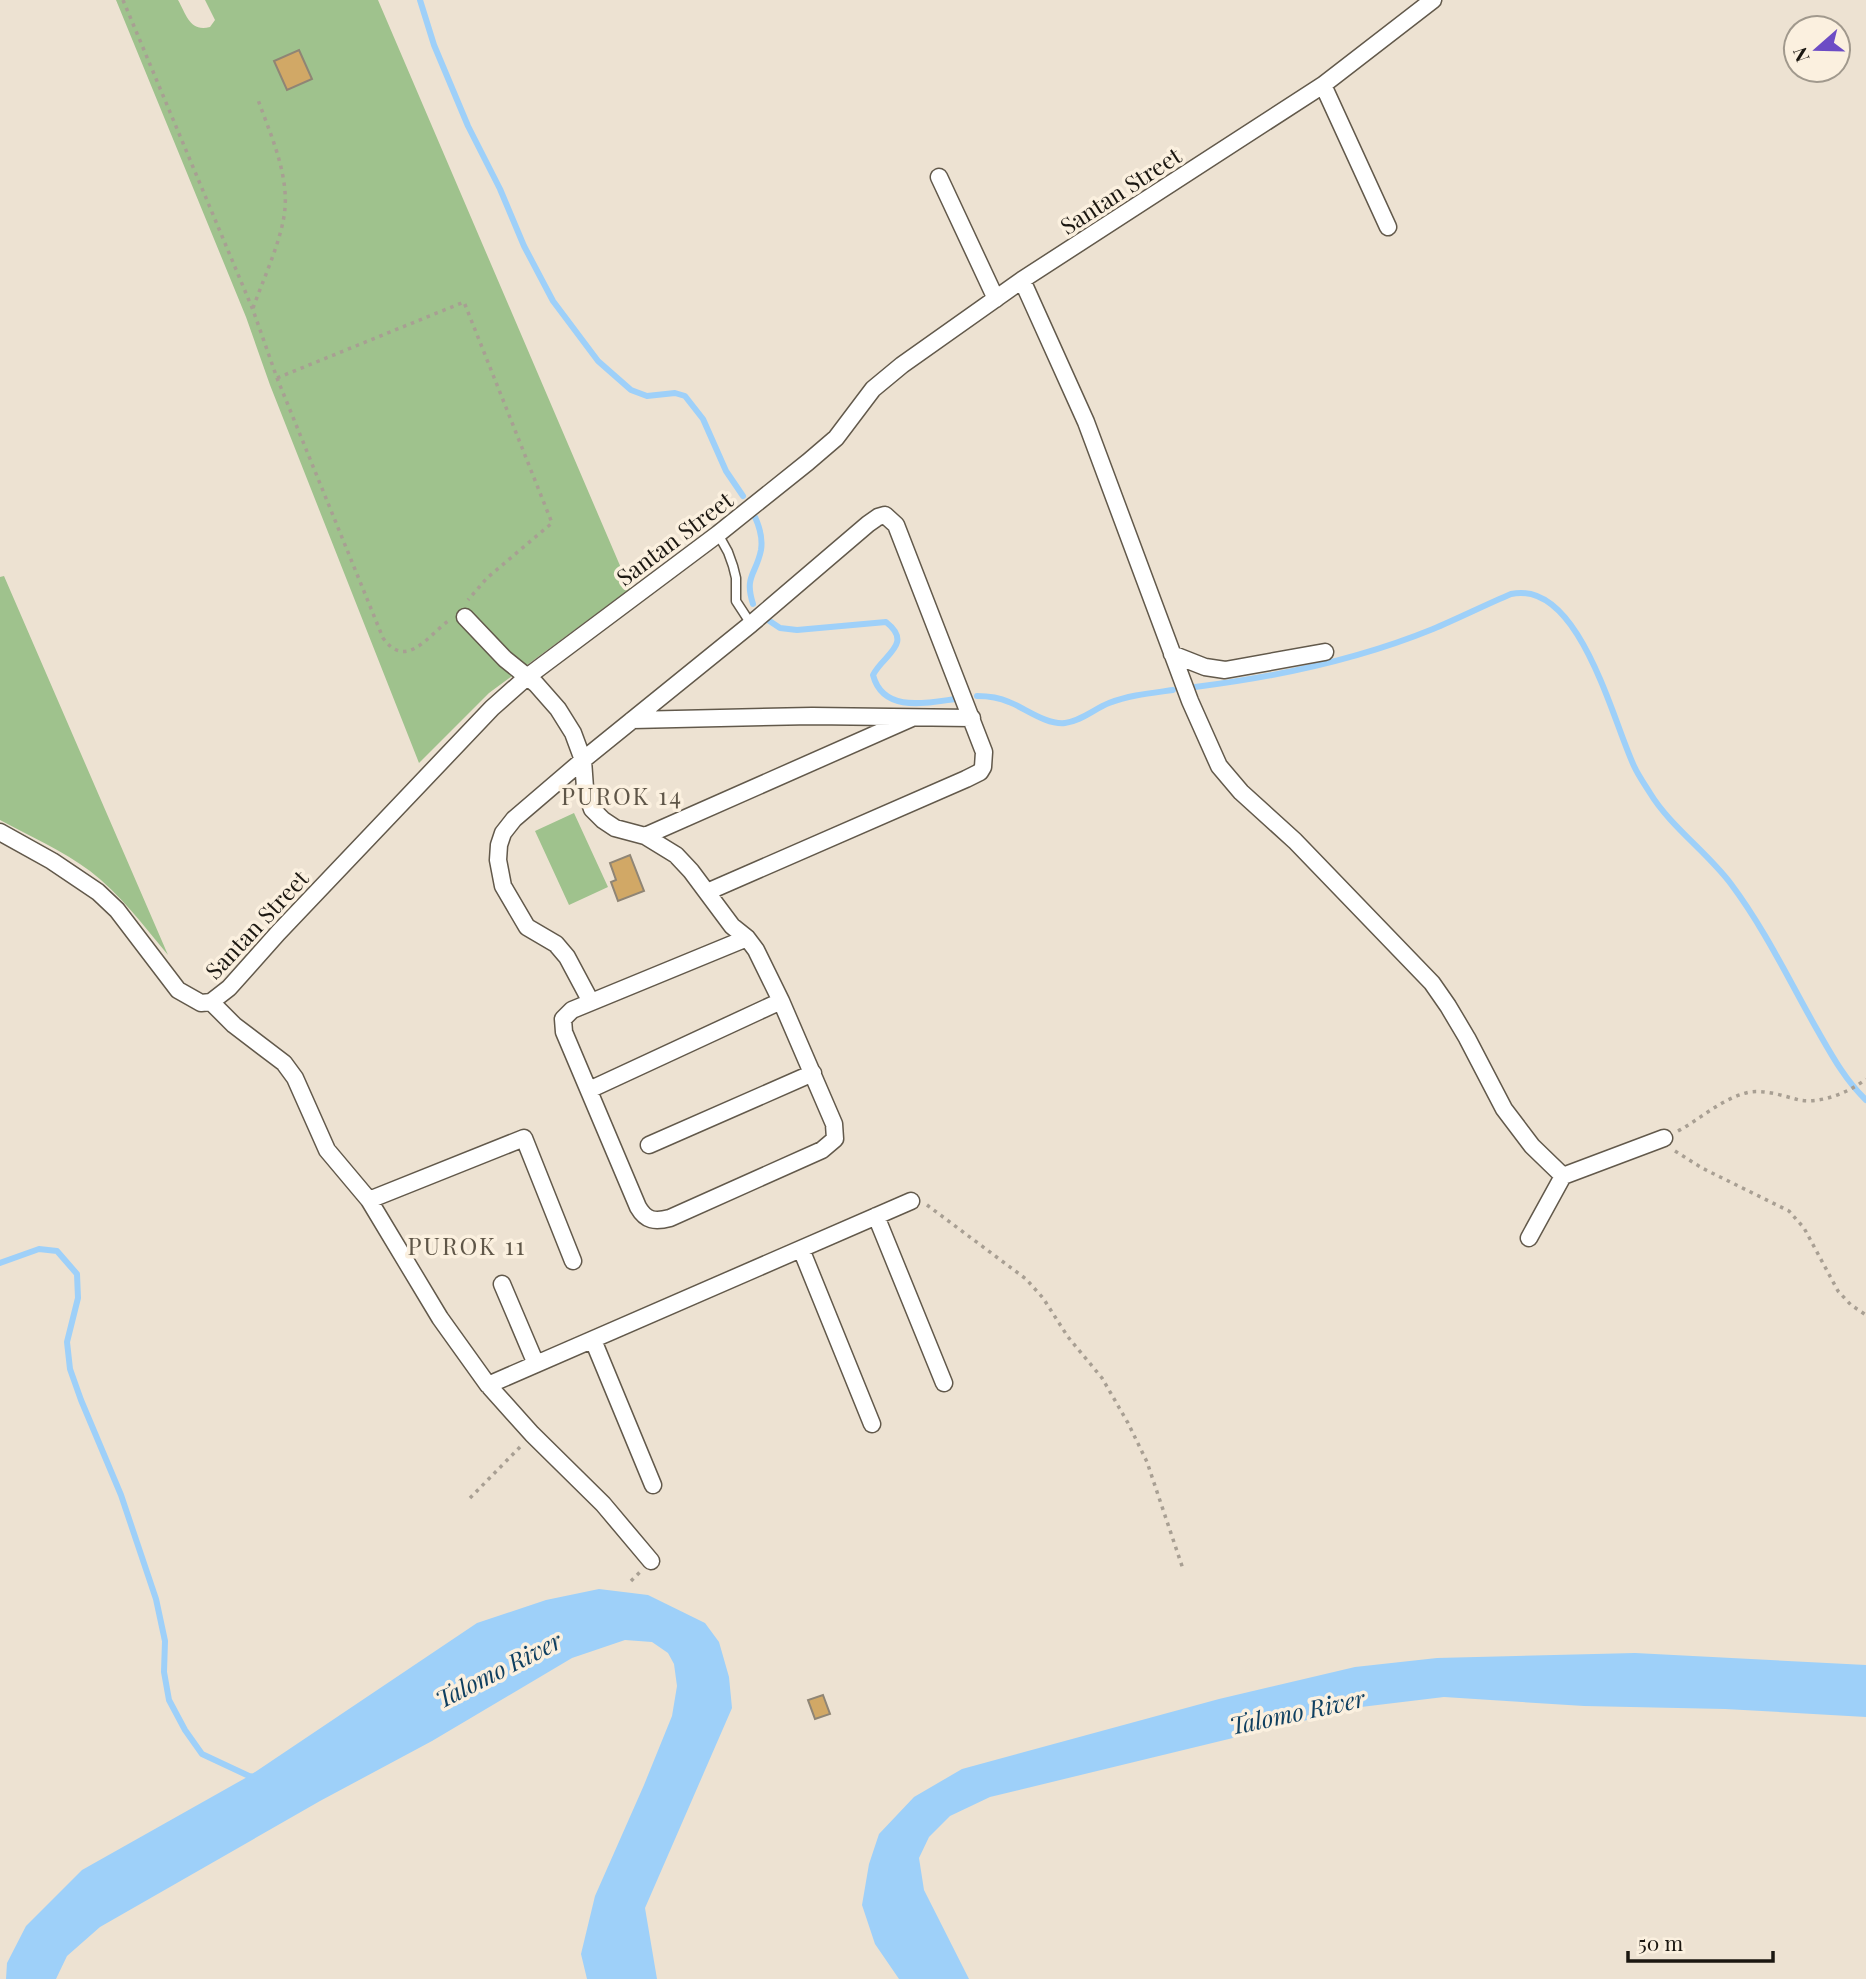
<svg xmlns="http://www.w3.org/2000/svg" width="1866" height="1979" font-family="'Playfair Display',serif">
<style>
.green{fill:#9fc28d}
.water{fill:#9ed0f9}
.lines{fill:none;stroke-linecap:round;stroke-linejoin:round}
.stream{stroke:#9ed0f9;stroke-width:6}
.building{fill:#d1a866;stroke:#8f8575;stroke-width:2}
.service-casing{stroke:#62594b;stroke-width:11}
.minor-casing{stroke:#62594b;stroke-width:19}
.path{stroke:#a89f93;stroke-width:3.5;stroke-dasharray:3.5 5;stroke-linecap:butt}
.service{stroke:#fff;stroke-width:8}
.minor{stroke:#fff;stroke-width:16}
.labels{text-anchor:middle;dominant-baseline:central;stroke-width:7;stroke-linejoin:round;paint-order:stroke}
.street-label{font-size:23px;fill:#1b1711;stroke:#fbf0df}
.neighbourhood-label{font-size:24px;letter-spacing:2px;fill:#5f5648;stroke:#fbf0df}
.water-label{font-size:24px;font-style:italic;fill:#0f3f60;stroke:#fbf0df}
</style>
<rect width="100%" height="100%" fill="#ede2d2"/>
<path class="green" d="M116,0h62c9,16 12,32 32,27l5,-7 -10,-20h173l252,589 -141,104 -70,70 -149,-378 -24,-68z
M4,576l164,379c-24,-29 -48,-61 -78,-84 -27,-20 -60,-35 -90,-51v-243z
M574,813l34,74 -39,18 -34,-74z"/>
<path class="water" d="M599,1589l49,6 57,28 14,19 10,35 3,31 -87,200 12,71h-70l-6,-25 14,-58 49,-111 28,-69 5,-30 -3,-22 -6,-11 -16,-11 -27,-2 -53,18 -140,83 -112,60 -220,126 -33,29 -11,23h-50l1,-16 19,-37 56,-56 167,-94 228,-153 69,-23z
M1635,1653l231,12v52l-141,-8 -141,-3 -140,-9 -83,10 -371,90 -40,19 -21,21 -10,21 5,32 45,89h-70l-24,-35 -13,-39 7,-41 10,-30 35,-37 48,-28 257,-70 136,-32 82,-9z"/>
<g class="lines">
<path class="stream" d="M420,0l14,45 34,81 32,63 24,57 29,55 45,60 33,29 16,6 28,-3 10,3 18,23 23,52 17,25
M753,604c-9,-28 3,-29 8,-54 2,-12 -1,-22 -6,-33
M768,620l12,8 17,2 89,-8c28,22 -3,33 -13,53 10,38 53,28 82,24
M1195,687c81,-10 162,-27 238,-58 26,-11 52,-24 78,-35 68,-15 101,125 123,172 4,9 11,19 16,27 20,33 58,60 81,91 33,44 57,94 84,142 15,26 29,53 51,74
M977,696c12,0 21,1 32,6 16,6 37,23 56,21 16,-2 29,-14 44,-20 21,-8 43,-10 64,-13
M0,1263l39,-14 18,2 20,23 1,24 -11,44 3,27 11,31 40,95 35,104 9,42 -1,31 5,28 16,30 17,24 47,22 6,1"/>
</g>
<path class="building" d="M299,50l13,29 -25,11 -13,-29z
M630,855l14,36 -26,10 -7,-19 5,-2 -6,-17z
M823,1695l7,19 -15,5 -7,-19z"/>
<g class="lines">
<defs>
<path id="service" d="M718,534l10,18 5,14 3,12v23l15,23"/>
<path id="minor" d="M1323,85l65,142
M939,177l57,122
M1022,280l64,142 104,279 29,65 22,26 54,49 137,142 16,23 19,32 37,71 28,37 31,30
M465,617l40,42 31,25 22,25 15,24 10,27 2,28 7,21 11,11 12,8 30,8 31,19 15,16 41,55 15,12 9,12 25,51 53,123 1,15 -13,11 -152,68c-15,4 -24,3 -32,-11l-74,-175 -1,-13 9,-9 175,-72
M1172,654l33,13 20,3 100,-18
M632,720l180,-4 160,2
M0,832l52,29 46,31 19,18 61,80 23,13 10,-1 18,-14 49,-55 214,-225 35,-31 191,-143 90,-72 28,-24 37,-49 29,-24 120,-85 301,-195 110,-85
M645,836l267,-118
M211,1002l23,23 50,38 11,15 32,72 42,50 71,118 48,67 44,49 71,70 48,57
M591,1002l-24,-45 -11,-13 -29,-17 -24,-41 -5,-26 1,-15 4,-12 11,-14 69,-59 168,-136 117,-100 10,-7 7,-2 11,10 88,227 -1,15 -3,5 -14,7 -259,113
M589,1090l192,-89
M649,1145l164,-72
M369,1200l155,-62 49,123
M876,1216l68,167
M1529,1238l34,-62 101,-38
M801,1249l71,175
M502,1284l34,80
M593,1340l60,145
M488,1385l423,-184"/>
</defs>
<use href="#service" class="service-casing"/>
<use href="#minor" class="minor-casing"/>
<path class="path" d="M123,0l130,310 24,68 106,260c23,32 44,-1 65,-17
M253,308c10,-28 30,-71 32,-100 3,-37 -16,-77 -28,-111
M277,378l187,-76 88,221 -65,55 -19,22
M1678,1131c24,-13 44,-33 72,-39 17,-2 34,4 49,8 22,4 51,-8 67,-21
M1675,1151l27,17 87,43 15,17 34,63 13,14 15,10
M927,1205l99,74 17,19 25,39 34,41 26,45 19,39 36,107
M470,1498l50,-51
M631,1581l9,-9"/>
<use href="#service" class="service"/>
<use href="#minor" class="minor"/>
</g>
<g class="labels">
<g class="street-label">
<text transform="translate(1120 190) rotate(-33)">Santan Street</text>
<text transform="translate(674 538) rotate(-37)">Santan Street</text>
<text transform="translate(256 924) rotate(-47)">Santan Street</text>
</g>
<g class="neighbourhood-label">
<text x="622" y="795">PUROK 14</text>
<text x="467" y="1245">PUROK 11</text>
</g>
<g class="water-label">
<text transform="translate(498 1669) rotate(-27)">Talomo River</text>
<text transform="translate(1297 1711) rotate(-12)">Talomo River</text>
</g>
</g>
<g transform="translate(1817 49) rotate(250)"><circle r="33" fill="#fbf0df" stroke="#a1998d" stroke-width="2"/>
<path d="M0-5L12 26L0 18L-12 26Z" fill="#6c4cc5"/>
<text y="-10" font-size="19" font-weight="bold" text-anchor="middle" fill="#1b1711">N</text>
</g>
<path d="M1628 1951v10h145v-10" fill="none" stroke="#1b1711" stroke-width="3.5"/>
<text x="1638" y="1951" font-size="21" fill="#1b1711" stroke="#fbf0df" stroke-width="5" paint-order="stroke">50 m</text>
</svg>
